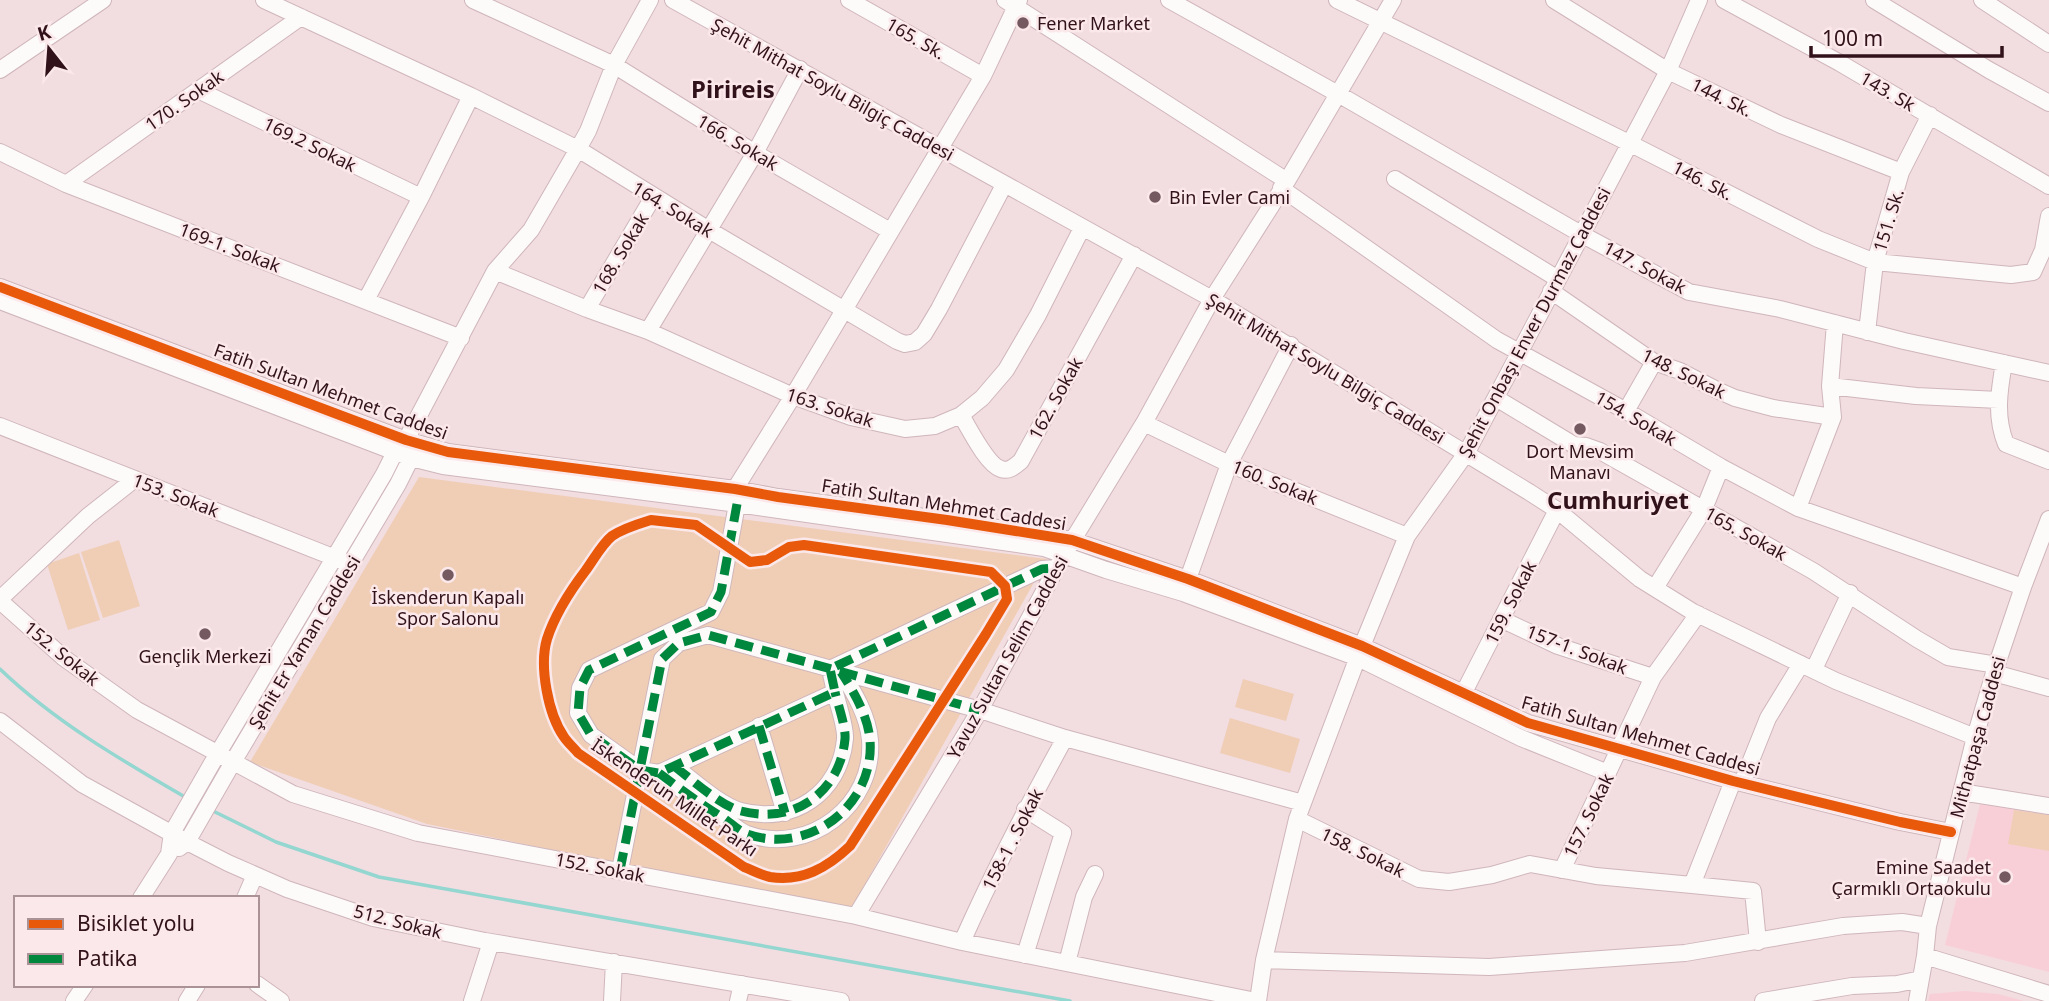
<svg xmlns="http://www.w3.org/2000/svg" width="2049" height="1001" font-family="'Noto Sans',sans-serif">
<style>
.built{fill:#f9cfd7}
.green{fill:#f0ceb6}
.lines{fill:none;stroke-linecap:round;stroke-linejoin:round}
.stream{stroke:#94d6d0;stroke-width:3.5}
.minor-casing{stroke:#cfb6bb;stroke-width:18}
.minor{stroke:#fdfafa;stroke-width:16}
.quiet{stroke:#00873e;stroke-width:9;stroke-dasharray:18 9;stroke-linecap:butt}
.cycleway-casing{stroke:#fbe8eb;stroke-width:15}
.cycleway{stroke:#e8590c;stroke-width:10}
.poi-dot{fill:#755960;stroke:#fbe8eb;stroke-width:2.5}
.labels{text-anchor:middle;dominant-baseline:central;stroke-width:5;stroke-linejoin:round;paint-order:stroke}
.poi-label{font-size:18px;fill:#32121a;stroke:#fbe8eb}
.street-label{font-size:18px;fill:#32121a;stroke:#fbe8eb}
.district-label{font-size:24px;font-weight:bold;fill:#32121a;stroke:#fbe8eb}
</style>
<rect width="100%" height="100%" fill="#f2dde1"/>
<path class="built" d="M1981,800l68,9v163l-104,-27z
M1965,991l33,3 26,7h-96l2,-7z"/>
<path class="green" d="M419,477l628,82 -197,352 -423,-87 -177,-62z
M119,540l21,66 -37,12 -22,-66z
M79,553l21,67 -32,10 -21,-66z
M1243,679l51,15 -8,27 -51,-14z
M1230,718l70,21 -10,34 -70,-20z
M2014,810l35,5v36l-41,-7z"/>
<g class="lines">
<path class="stream" d="M0,669c54,52 121,91 185,128
M211,810l65,32 103,35 691,124"/>
<defs>
<path id="minor" d="M264,0l207,96 107,53 131,81 188,111 8,3 10,-2 9,-8 15,-25 65,-124
M473,0l141,65 141,88 135,78
M673,0l539,299 317,193 28,18 83,69 53,33 143,69 139,56
M849,0l134,76
M1005,0l282,181
M1169,0l169,94 243,140 108,58 91,17 124,32 145,32
M1337,0l292,143 189,96 57,23 136,13 22,-3 10,-22 6,-34
M1554,0l114,71 113,54 120,47
M1724,0l116,63 209,123
M1874,0l115,70 60,33
M1982,0l67,44
M0,70l103,-70
M198,90l223,107
M0,152l66,32 395,154
M1395,179l163,100
M66,184l235,-167
M1281,188l216,152 129,71 95,56 77,41 225,79
M495,271l92,38 61,22 145,65 58,21 54,12 30,-3 26,-11 21,-17 24,-28 32,-55 44,-87
M0,287l406,153 42,12 287,37 43,8 169,23 125,20 116,39 174,67 166,77 205,58 167,41 51,10
M1551,291l103,71 26,9 39,20 16,7 38,10 60,9
M366,300l55,-103 50,-101
M0,301l411,157 32,8 287,37 314,45 62,22 77,23 175,65 163,80 87,35
M587,309l66,-112
M648,331l107,-178 45,-84
M1867,332l8,-70 26,-90 29,-57
M2004,363c-5,28 -9,54 2,81l43,17
M1830,386l86,10 83,4
M1496,398l78,47 12,1 14,5 213,120 104,68 31,18 49,8
M1626,411l28,-49
M961,415c8,13 26,50 40,54 8,3 14,-3 20,-8l113,-206
M1144,423l85,41 178,72
M0,426l343,135
M732,497l3,-8 58,-93 190,-320 36,-76
M737,504l-16,88 -10,20 -122,58 -9,18 -2,25 13,22 49,35 19,3 176,-81 -5,-23 212,-100 14,-1
M1798,508l35,-91 -3,-31 5,-63
M1188,579l41,-115 62,-119
M1655,588l49,-79 17,-42
M0,599l88,-83 47,-37
M0,601l64,57 73,52 156,84 125,39 438,83 106,26 294,59
M1501,619l57,27 95,31
M1814,669l36,-76
M1994,673l55,15
M1463,694l94,-184
M0,721l82,63 105,58 41,21 59,26 86,29 112,23 356,60
M759,726l26,87
M674,766c17,13 47,40 67,45 52,14 99,-18 104,-72 1,-12 -7,-34 -10,-47
M659,773c21,16 43,32 66,46 7,5 14,12 22,15 62,22 128,-29 123,-94 -2,-24 -16,-48 -29,-68
M1742,783l26,-65 33,-54
M1961,792l88,14
M1297,819l122,60 30,3 43,-7 38,-11 66,12 96,9 41,-104
M179,848l8,-6 46,-80 165,-278 13,-26 -3,-9
M620,870l42,-211 17,-16 29,-8 272,75 85,28 238,65
M1562,870l91,-193 45,-63
M1692,885l61,6 5,51
M141,898l28,-44 3,-21 39,-68 173,-291 11,-22 11,-12 89,-169 36,-41 47,-81 10,-18 26,-66 36,-65
M245,898l10,-23
M856,916l124,-206 83,-154 81,-133 68,-124 75,-118 106,-181
M962,942c31,-70 66,-137 103,-204
M1025,955l38,-122 -38,-24
M1925,956l124,38
M1264,960l225,7 196,-14 158,-27 59,-4 26,4
M1067,963l17,-66 11,-23
M257,984l24,17
M74,1001l11,-16
M187,1001l10,-16
M472,1001l19,-59
M612,1001l2,-39
M738,1001l4,-17
M1258,1001l6,-41 33,-141 65,-173 45,-110 60,-84 201,-381 31,-71
M1763,1001l89,-15 45,-2 24,-5
M1917,1001l8,-45 3,-30 47,-189 19,-64 29,-86 26,-68"/>
</defs>
<use href="#minor" class="minor-casing"/>
<use href="#minor" class="minor"/>
<path class="quiet" d="M737,504l-16,88 -10,20 -122,58 -9,18 -2,25 13,22 49,35 19,3 176,-81 -5,-23 212,-100 14,-1
M759,726l26,87
M674,766c17,13 47,40 67,45 52,14 99,-18 104,-72 1,-12 -7,-34 -10,-47
M659,773c21,16 43,32 66,46 7,5 14,12 22,15 62,22 128,-29 123,-94 -2,-24 -16,-48 -29,-68
M620,870l42,-211 17,-16 29,-8 272,75"/>
<defs>
<path id="cycleway" d="M0,287l406,153 42,12 287,37 43,8 169,23 125,20 116,39 174,67 166,77 205,58 167,41 51,10
M651,520l45,5 54,37 17,-2 22,-13 15,-2 187,27 14,14 2,13 -21,35 -136,212c-23,22 -48,36 -80,31 -9,-2 -18,-7 -26,-10l-166,-114c-4,-5 -10,-10 -14,-16 -16,-23 -25,-71 -17,-98 8,-25 23,-48 39,-69 8,-11 16,-26 26,-34 12,-8 26,-12 39,-16z"/>
</defs>
<use href="#cycleway" class="cycleway-casing"/>
<use href="#cycleway" class="cycleway"/>
</g>
<g class="poi-dot">
<circle cx="1023" cy="23" r="7"/>
<circle cx="1155" cy="197" r="7"/>
<circle cx="1580" cy="429" r="7"/>
<circle cx="448" cy="575" r="7"/>
<circle cx="205" cy="634" r="7"/>
<circle cx="2005" cy="877" r="7"/>
</g>
<g class="labels">
<g class="poi-label">
<text x="1037" y="23" text-anchor="start">Fener Market</text>
<text x="1169" y="197" text-anchor="start">Bin Evler Cami</text>
<text x="1580" y="451">Dort Mevsim<tspan x="1580" dy="21">Manavı</tspan></text>
<text x="448" y="597">İskenderun Kapalı<tspan x="448" dy="21">Spor Salonu</tspan></text>
<text x="205" y="656">Gençlik Merkezi</text>
<text x="1991" y="867" text-anchor="end">Emine Saadet<tspan x="1991" dy="21">Çarmıklı Ortaokulu</tspan></text>
</g>
<g class="street-label">
<text transform="translate(916 38) rotate(30)">165. Sk.</text>
<text transform="translate(833 89) rotate(29)">Şehit Mithat Soylu Bilgiç Caddesi</text>
<text transform="translate(1888 91) rotate(30)">143. Sk</text>
<text transform="translate(1722 97) rotate(26)">144. Sk.</text>
<text transform="translate(184 100) rotate(-35)">170. Sokak</text>
<text transform="translate(738 142) rotate(31)">166. Sokak</text>
<text transform="translate(310 144) rotate(26)">169.2 Sokak</text>
<text transform="translate(1703 180) rotate(27)">146. Sk.</text>
<text transform="translate(673 209) rotate(31)">164. Sokak</text>
<text transform="translate(1888 220) rotate(-73)">151. Sk.</text>
<text transform="translate(230 247) rotate(21)">169-1. Sokak</text>
<text transform="translate(620 253) rotate(-59)">168. Sokak</text>
<text transform="translate(1645 267) rotate(28)">147. Sokak</text>
<text transform="translate(1534 322) rotate(-62)">Şehit Onbaşı Enver Durmaz Caddesi</text>
<text transform="translate(1326 368) rotate(31)">Şehit Mithat Soylu Bilgiç Caddesi</text>
<text transform="translate(1684 373) rotate(26)">148. Sokak</text>
<text transform="translate(331 391) rotate(20)">Fatih Sultan Mehmet Caddesi</text>
<text transform="translate(1055 398) rotate(-61)">162. Sokak</text>
<text transform="translate(830 407) rotate(18)">163. Sokak</text>
<text transform="translate(1636 418) rotate(30)">154. Sokak</text>
<text transform="translate(1275 482) rotate(22)">160. Sokak</text>
<text transform="translate(176 495) rotate(21)">153. Sokak</text>
<text transform="translate(944 504) rotate(9)">Fatih Sultan Mehmet Caddesi</text>
<text transform="translate(1746 533) rotate(29)">165. Sokak</text>
<text transform="translate(1510 602) rotate(-63)">159. Sokak</text>
<text transform="translate(304 642) rotate(-59)">Şehit Er Yaman Caddesi</text>
<text transform="translate(1577 649) rotate(21)">157-1. Sokak</text>
<text transform="translate(62 653) rotate(39)">152. Sokak</text>
<text transform="translate(1007 657) rotate(-61)">Yavuz Sultan Selim Caddesi</text>
<text transform="translate(1641 735) rotate(16)">Fatih Sultan Mehmet Caddesi</text>
<text transform="translate(1977 737) rotate(-75)">Mithatpaşa Caddesi</text>
<text transform="translate(675 797) rotate(34)">İskenderun Millet Parkı</text>
<text transform="translate(1588 815) rotate(-64)">157. Sokak</text>
<text transform="translate(1012 839) rotate(-63)">158-1 . Sokak</text>
<text transform="translate(1363 852) rotate(26)">158. Sokak</text>
<text transform="translate(600 867) rotate(11)">152. Sokak</text>
<text transform="translate(398 921) rotate(14)">512. Sokak</text>
</g>
<g class="district-label">
<text x="733" y="88">Pirireis</text>
<text x="1618" y="499">Cumhuriyet</text>
</g>
</g>
<rect x="14" y="896" width="245" height="91" fill="#fbe8eb" stroke="#ab9297" stroke-width="2"/>
<rect x="28" y="919" width="35" height="10" fill="#e8590c" stroke="#ab9297" stroke-width="2"/>
<text x="77" y="931" font-size="21" fill="#32121a">Bisiklet yolu</text>
<rect x="28" y="954" width="35" height="10" fill="#00873e" stroke="#ab9297" stroke-width="2"/>
<text x="77" y="966" font-size="21" fill="#32121a">Patika</text>
<g transform="translate(49 49) rotate(343)" stroke="#fbe8eb" stroke-width="5" paint-order="stroke">
<path d="M0-5L12 26L0 18L-12 26Z" fill="#32121a"/>
<text y="-10" font-size="19" font-weight="bold" text-anchor="middle" fill="#32121a">K</text>
</g>
<path d="M1811 46v10h191v-10" fill="none" stroke="#32121a" stroke-width="3.5"/>
<text x="1822" y="46" font-size="21" fill="#32121a" stroke="#fbe8eb" stroke-width="5" paint-order="stroke">100 m</text>
</svg>
